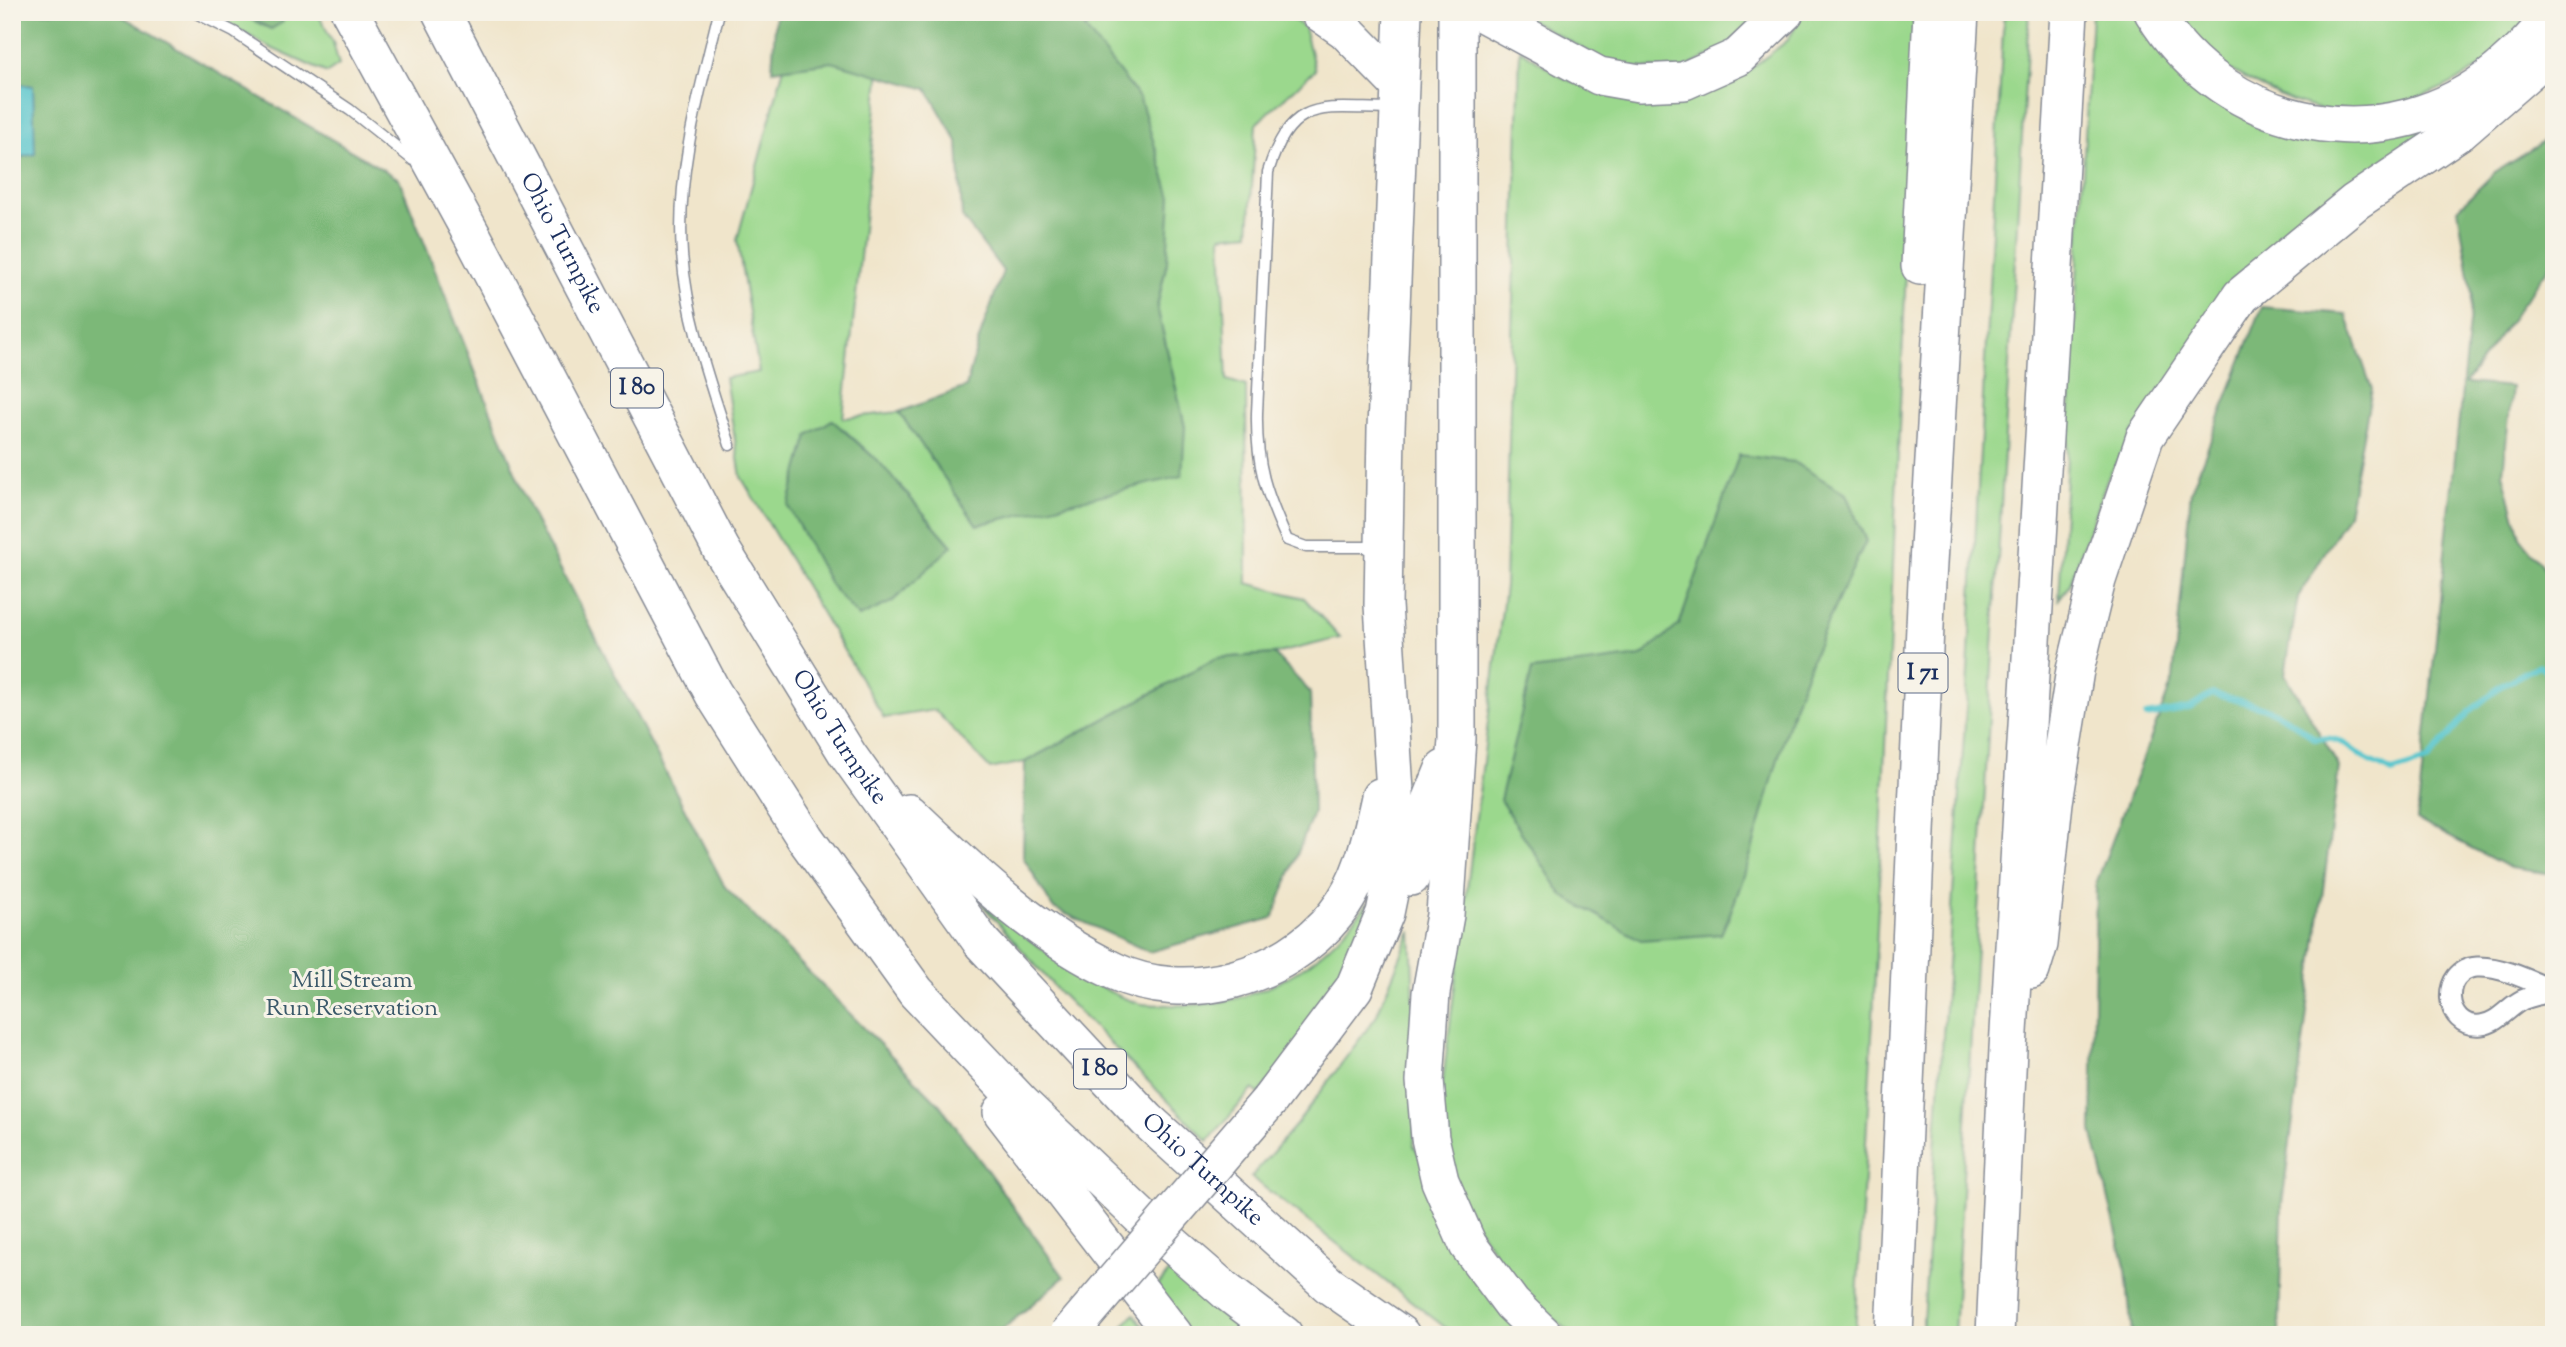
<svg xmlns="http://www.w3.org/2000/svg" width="2566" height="1347" font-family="'Sorts Mill Goudy',serif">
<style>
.green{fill:#9bd88d;stroke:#5b8476;stroke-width:2;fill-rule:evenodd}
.forest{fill:#7cb878;stroke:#4c746b;stroke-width:2}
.water{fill:#58c6cd;stroke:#3a7a96;stroke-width:2}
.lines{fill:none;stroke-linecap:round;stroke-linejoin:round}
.stream{stroke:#58c6cd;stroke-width:6}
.lane-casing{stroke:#868a94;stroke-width:13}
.street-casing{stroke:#868a94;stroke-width:23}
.highway-casing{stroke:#868a94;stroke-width:40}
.lane{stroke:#fff;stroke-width:10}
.street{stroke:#fff;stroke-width:19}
.highway{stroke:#fff;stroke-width:37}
.highway-bridge-casing{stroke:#868a94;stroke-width:40;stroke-linecap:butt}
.highway-bridge{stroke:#fff;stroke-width:37}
.labels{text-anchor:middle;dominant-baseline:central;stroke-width:6;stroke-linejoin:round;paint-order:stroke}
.shield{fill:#f7f3e8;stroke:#5d6a87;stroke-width:2}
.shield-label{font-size:23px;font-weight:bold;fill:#1b2f5e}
.street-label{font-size:24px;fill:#1b2f5e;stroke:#f7f3e8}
.park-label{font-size:24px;fill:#3b596a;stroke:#f7f3e8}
</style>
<rect width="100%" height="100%" fill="#f7f3e8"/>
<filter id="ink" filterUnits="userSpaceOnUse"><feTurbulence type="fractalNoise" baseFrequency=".0143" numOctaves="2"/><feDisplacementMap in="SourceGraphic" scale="14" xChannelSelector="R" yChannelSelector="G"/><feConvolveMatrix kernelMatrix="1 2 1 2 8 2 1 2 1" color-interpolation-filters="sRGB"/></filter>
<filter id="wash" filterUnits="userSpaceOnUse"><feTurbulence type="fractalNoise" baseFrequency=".00686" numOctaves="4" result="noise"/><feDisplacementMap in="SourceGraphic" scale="28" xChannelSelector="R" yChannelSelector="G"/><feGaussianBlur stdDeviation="1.57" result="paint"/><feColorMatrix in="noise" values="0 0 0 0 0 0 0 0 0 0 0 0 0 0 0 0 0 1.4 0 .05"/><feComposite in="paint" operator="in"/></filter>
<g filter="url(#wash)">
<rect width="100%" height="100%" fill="#f0e5cb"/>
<path class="green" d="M205,12h112l16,30 6,23 -12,8 -56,-25z
M799,12h87l-43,406 56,-6 78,113 208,-98 -28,-120 10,-45 -27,-163 -54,-68 5,-19h191l22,15 11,43 -59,54 -7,109 -28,3 6,144 19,6 1,197 57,15 36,40 -66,16 -57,4 -192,104 -35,7 -55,-59 -51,8 -143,-241 -16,-99 34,-6 -22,-132zM842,428l38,35 72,83z
M1516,12h259l-12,17 -82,41 -65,-3z
M1803,12h111v76l-41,931 -18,316h-280l-34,-25 -36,-41 -54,-84 -11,-81 65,-518 15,-537 45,30 88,29 80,-26 55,-42z
M2004,12h25l-75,1323h-32l44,-627z
M2092,12h48l137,113 190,-19 -82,67 -252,259 -26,48 -38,106 -10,13z
M2172,12h359c-8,11 -15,26 -25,35 -41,38 -125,73 -181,63 -26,-4 -56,-19 -79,-31 -30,-16 -57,-37 -74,-67z
M1368,902c-9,74 -64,135 -109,192l-6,-5 -45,52 -151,-151 -76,-87c43,31 106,85 157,100 9,3 22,1 32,2 84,4 150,-36 198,-103z
M1411,931l6,146 -3,69 114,189h-73l-204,-158 45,-52 80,-108z
M1171,1270l74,65h-56l-35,-45z
M1134,1314l16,21h-34z"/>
<path class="forest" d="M12,12h103l284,167 131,331 195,377 215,218 124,172 -68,58h-984v-1176l22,-5 -1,-68 -21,-3z
M236,12h46l1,10 -12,7z
M776,12h300l11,19 53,68 31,98 -4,65 -10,45 28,120 -3,49 -205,49 -78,-113 67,-25 13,-48 24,-68 -41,-54 -4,-74 -31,-54 -95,-27 -60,8z
M2554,135v125l-89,123 47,4 -9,86 17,64 34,43v294l-44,-6 -93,-48 55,-526 -14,-85 37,-37z
M2262,307l84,7 26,75 -24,125 -50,83 -13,77 54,93 -57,437 -3,131h-147l-6,-65 -34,-139 4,-247 77,-205 18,-188z
M832,420l48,43 72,83 -60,56 -33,15 -28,-31 -43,-80 20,-71z
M1739,455l55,7 52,32 20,47c-30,62 -60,124 -80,191 -21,68 -35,137 -65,202l-80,6 -78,-44 -63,-96 32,-130 109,-14 38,-31z
M1274,654l36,38 3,121 -40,105 -124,34 -96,-44 -30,-51 2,-95 192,-104z"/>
<path class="water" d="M12,83l21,3 2,68 -23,5z"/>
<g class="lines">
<path class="stream" d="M2146,716l44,-8 22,-14c46,11 66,14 103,45 26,-4 31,8 51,20 9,5 18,8 26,13l35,-11 42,-49 33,-27 37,-20 15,12"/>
</g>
</g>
<g filter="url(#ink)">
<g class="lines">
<defs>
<path id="lane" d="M194,12l40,20 116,78 63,50
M719,12c-19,79 -43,159 -37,242 5,65 28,129 48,191
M1377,547h-71l-19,-7c-21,-47 -31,-74 -30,-127l11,-241c24,-78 56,-63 125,-63"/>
<path id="street" d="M2554,991c-23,-10 -52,-25 -77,-24 -38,2 -34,62 4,58 17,-2 27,-18 41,-25 10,-4 21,-7 32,-7"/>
<g id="highway">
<path d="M350,12l123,225 240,456 92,145 111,154 106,112 120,114 84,73 58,44"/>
<path id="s1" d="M441,12l280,537 127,206 134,188 165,177 182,165 72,50"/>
<path d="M1319,12l26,18 53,54"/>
<path d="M1457,12v727l-12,176 -14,78 -6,88 5,57 10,43 28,64 44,59 32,31"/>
<path d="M1480,12l119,64 40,7 45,-2 54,-24 47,-45"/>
<path d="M2153,12c73,121 236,151 345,59 19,-17 41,-35 53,-59"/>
<path d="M1920,266l12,-254"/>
<path d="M909,813c63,60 126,121 205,158 73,35 171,6 221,-56 27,-33 36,-77 45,-118"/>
<path d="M1411,877l8,-46 25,-62"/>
<path d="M2031,970l8,-26 15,-142 21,-132 22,-90 48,-143 96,-141 114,-94 104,-70 76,-66 19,-21"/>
<path d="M1269,1101l85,-113 31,-75 8,-39 2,-83 -12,-186 3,-176 17,-417"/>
<path d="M1002,1112l172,223"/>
<path d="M1894,1335l33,-754 33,-569"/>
<path d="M1995,1335l13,-286 61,-1037"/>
</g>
</defs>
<use href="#lane" class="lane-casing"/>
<use href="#street" class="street-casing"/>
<use href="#highway" class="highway-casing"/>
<use href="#lane" class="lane"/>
<use href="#street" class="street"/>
<use href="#highway" class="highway"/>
<defs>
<path id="highway-bridge" d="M1068,1335l201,-234"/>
</defs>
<use href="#highway-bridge" class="highway-bridge-casing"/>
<use href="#highway-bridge" class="highway-bridge"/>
</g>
</g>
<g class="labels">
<g class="shield">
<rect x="611" y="368.5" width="52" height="39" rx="5"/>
<rect x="1898.5" y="653.5" width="49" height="39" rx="5"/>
<rect x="1074" y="1049.5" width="52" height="39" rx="5"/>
</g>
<g class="shield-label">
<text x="637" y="388">I 80</text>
<text x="1923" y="673">I 71</text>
<text x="1100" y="1069">I 80</text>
</g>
<g class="street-label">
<text stroke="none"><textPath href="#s1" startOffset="261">Ohio Turnpike</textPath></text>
<text stroke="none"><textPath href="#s1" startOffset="828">Ohio Turnpike</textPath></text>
<text stroke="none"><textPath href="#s1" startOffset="1395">Ohio Turnpike</textPath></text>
</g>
<g class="park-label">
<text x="352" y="981">Mill Stream<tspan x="352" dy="28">Run Reservation</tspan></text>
</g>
</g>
<rect width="2566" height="1347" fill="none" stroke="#f7f3e8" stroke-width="42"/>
</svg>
